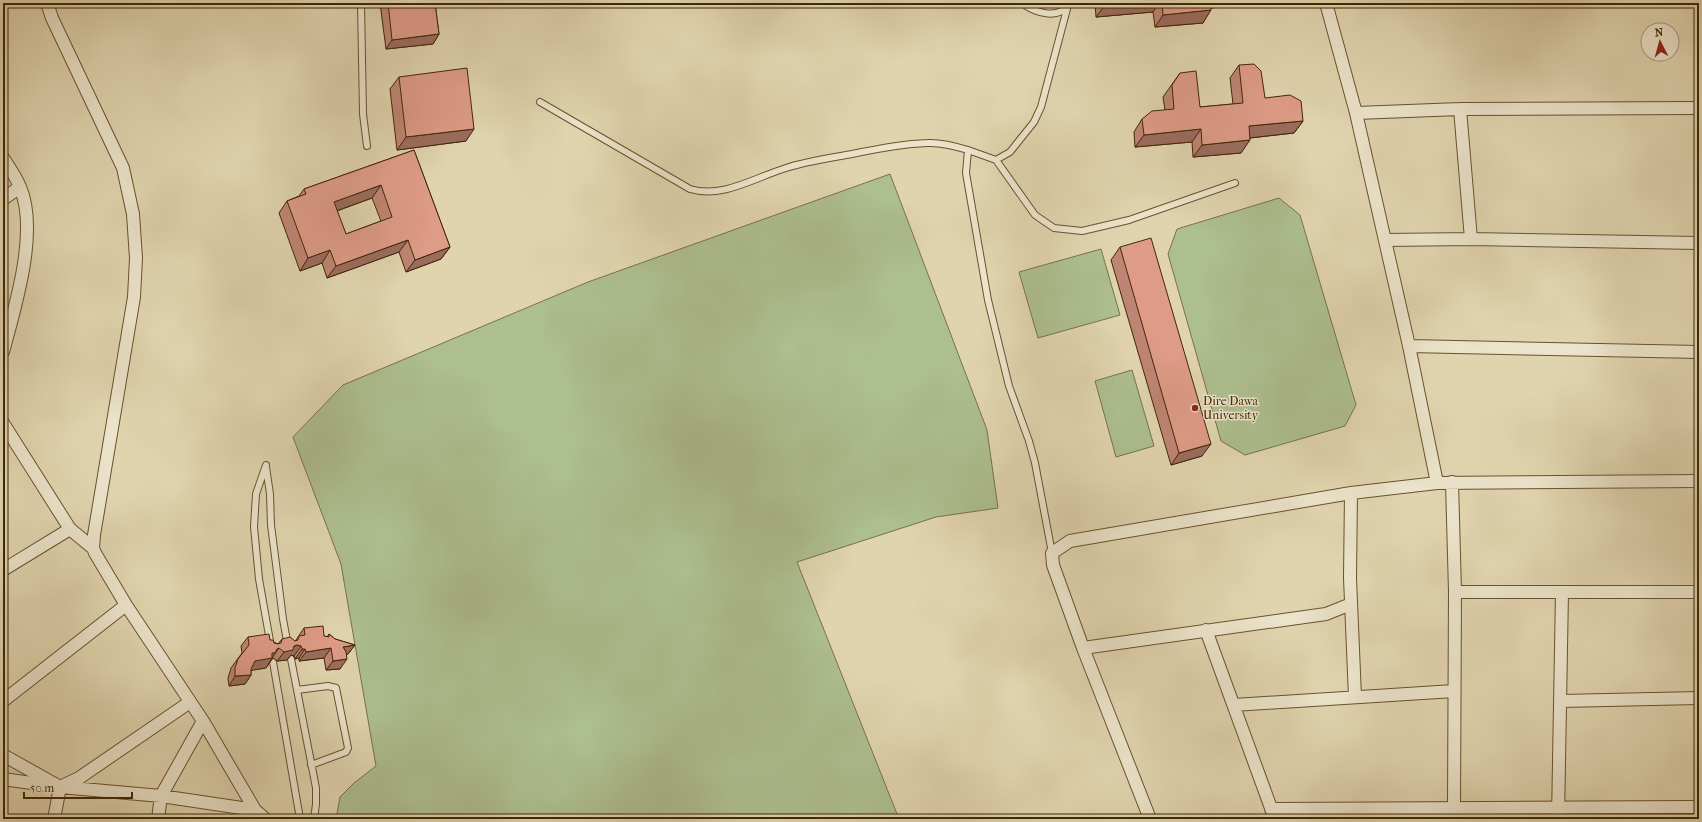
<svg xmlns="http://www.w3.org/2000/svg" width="1702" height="822" font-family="'IM FELL French Canon',serif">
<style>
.green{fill:#adbe8f;stroke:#76724a}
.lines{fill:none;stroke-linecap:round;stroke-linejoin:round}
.lane-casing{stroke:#68522f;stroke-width:8}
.street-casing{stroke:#68522f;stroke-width:14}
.lane{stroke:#ebe3ca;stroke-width:6}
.street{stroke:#ebe3ca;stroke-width:12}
.wall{fill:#bf8574;stroke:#402705;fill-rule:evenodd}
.shaded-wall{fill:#9b6c5e;stroke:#402705}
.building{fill:#de9b87;stroke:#402705;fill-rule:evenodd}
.poi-dot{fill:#8f2418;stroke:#ebe3ca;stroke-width:1.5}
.labels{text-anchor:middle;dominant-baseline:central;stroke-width:3;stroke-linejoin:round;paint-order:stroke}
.poi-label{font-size:12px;fill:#402705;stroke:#ebe3ca;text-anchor:start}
</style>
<rect width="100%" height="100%" fill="#e0d4ae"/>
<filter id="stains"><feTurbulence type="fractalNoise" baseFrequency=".005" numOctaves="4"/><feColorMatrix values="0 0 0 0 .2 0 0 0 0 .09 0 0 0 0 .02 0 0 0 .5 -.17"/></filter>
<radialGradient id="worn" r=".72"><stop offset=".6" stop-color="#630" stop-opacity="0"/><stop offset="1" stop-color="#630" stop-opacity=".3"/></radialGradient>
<path class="green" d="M890,174l97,256 11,78 -62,9 -139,45 102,257h-563l4,-22 14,-14 22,-17 -35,-202 -48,-127 50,-52 245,-103z
M1279,198l21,17 56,190 -11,21 -100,29 -24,-14 -53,-187 9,-25z
M1101,249l19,66 -82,23 -19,-66z
M1132,370l22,76 -38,11 -21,-76z"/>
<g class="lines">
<defs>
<path id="lane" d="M361,3l2,111 4,32
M1022,3c15,11 37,17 49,0
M540,102l150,87c32,10 66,-12 96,-21 21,-7 44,-10 66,-14 24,-5 50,-10 75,-11 14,-1 28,3 41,7
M996,160l39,55 19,13 28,3 47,-11 106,-37
M266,465l-10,29 -2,33 5,52 11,62
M266,467l4,27 1,31 12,94 5,27
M1052,553l-17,-90 -6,-22 -20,-55 -21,-86 -22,-127 2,-23 28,10 14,-8 24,-30 7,-15 26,-98
M291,659l25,129v16l-2,15
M273,662l27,157
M297,690l31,-4 8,2 12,60 -2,4 -35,13"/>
<path id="street" d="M47,3l5,15 71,150 10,46 3,44 -2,39 -40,238 -1,13 2,5 31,52 77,116 52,89 10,9
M1326,3l30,110 53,233 28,137
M1460,109l11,130
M1356,113l104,-4 239,-1
M3,158c6,9 13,19 17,29 19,44 -5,120 -17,165
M3,199l17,-12
M1385,240l86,-1 228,4
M1409,346l290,6
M3,423l67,106 23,19
M1452,482l3,110 -1,215
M1351,493l-1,85 5,119
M3,570l67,-41
M1455,592h244
M1206,630l69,189
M1083,648l243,-34 25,-10
M3,701l123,-96
M1561,701l138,-3
M1234,705l220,-14
M3,755l57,32 19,-9 111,-76
M3,779l57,8 101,9 94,14
M1271,809c143,-1 285,-1 428,-2
M54,819l6,-32
M158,819l3,-23 42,-75
M1150,819l-67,-171 -30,-83 -1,-12 18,-12 281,-48 86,-10 262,-2
M1558,819l4,-227"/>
</defs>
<use href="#lane" class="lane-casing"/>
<use href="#street" class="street-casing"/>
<use href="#lane" class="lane"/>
<use href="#street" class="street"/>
</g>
<path class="wall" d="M380,3h55l4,31 -6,10 -47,5z
M1095,3h160l-44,5 -8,15 -48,4 -2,-15 -57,5z
M1239,65l26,33 38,23 -9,12 -44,5 -9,15 -48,4 -1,-15 -57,5 -1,-15 8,-13 23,-9 -2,-13 17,-24 20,34 33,-3 -3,-26z
M399,77l67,64 -69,9 -7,-61z
M414,150l36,97 -9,12 -35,13 -7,-20 -72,26 -5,-15 -22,8 -21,-58 8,-12 12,-5 5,-7zM372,198l9,23 -35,13 -9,-23z
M1120,247l82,209 -31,9 -60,-205z
M304,628l23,9 2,-3 6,5 20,6 -7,9 -2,1 -6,14 -14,1 -2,-12 -25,3v-3l-4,1 -1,-3 -3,-1 -4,5 -10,1 -4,-3 -7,10 -15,2v5l-6,9 -16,2 -1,-8 3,-10 11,-15 -1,-7 7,-9 22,3 8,4 4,-5 13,2 1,-1z"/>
<path class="shaded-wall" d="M1123,3h36l-6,9 -57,5 9,-12z
M1205,3h50l-54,6z
M1211,10l-8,13 -48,4 8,-12z
M439,34l-6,10 -47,5 6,-9z
M1303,121l-9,12 -54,6 9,-13z
M474,129l-8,12 -69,9 9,-13z
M1201,129l-9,13 -57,5 9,-12z
M1250,140l-9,13 -48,4 9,-12z
M381,185l-9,13 -47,17 9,-13z
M408,240l-9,12 -72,26 9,-12z
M450,247l-9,12 -35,13 9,-12z
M330,250l-8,13 -22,8 8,-13z
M1211,444l-9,12 -31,9 8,-12z
M297,645l4,1 -7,10 -3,-1 -4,5 -10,1 7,-9z
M355,645l-7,9 -12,2 7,-9z
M279,648l-7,10 -6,10 -18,3 7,-10 17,-8 5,-4z
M331,648l-7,10 -25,3 7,-9z
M302,649h3l-6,9 -4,1z
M347,659l-7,10 -14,1 7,-9z
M251,675l-6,9 -16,2 6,-10z"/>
<path class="building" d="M388,3h47l4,31 -47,6z
M1105,3h18l-18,2z
M1162,3h49v7l-48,5z
M1254,64l7,7 4,27 25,-3 11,6 2,20 -54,5 1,14 -48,5 -1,-16 -57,6 -2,-16 10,-8 22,-2 -2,-24 8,-12 16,-2 4,36 43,-4 -4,-38z
M467,68l7,61 -68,8 -7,-60z
M414,150l36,97 -35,13 -7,-20 -72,26 -6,-16 -22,8 -21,-57 19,-7 -2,-5zM381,185l11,32 -46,17 -12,-32z
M1151,238l60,206 -32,9 -59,-206z
M323,626l1,10 5,1v-3l6,5 20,6 -12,2 3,5 1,7 -14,2 -2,-13 -25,4 -1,-3h-3l-1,-3 -4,-1 -3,1 -1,4 -9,2 -5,-4 -2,1 -2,4h-3v5l-17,3 -4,8v6l-16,1v-8l3,-9 11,-14 -1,-8 21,-3 1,6h3l1,3 4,1 3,-1 1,-4 8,-2 5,4 3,-1 1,-4 6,-1 -1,-7z"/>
<circle class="poi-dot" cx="1195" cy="408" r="4"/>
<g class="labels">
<g class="poi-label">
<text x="1203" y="401">Dire Dawa<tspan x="1203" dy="14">University</tspan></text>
</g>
</g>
<rect width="1702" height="822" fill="none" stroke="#e0d4ae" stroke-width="16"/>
<rect x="4" y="4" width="1694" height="814" fill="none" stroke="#402705" stroke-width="2"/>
<rect x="8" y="8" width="1686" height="806" fill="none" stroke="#402705"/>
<g transform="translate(1660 42) rotate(354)"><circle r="19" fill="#ebe3ca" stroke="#a7987b"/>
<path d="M0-3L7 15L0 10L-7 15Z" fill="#8f2418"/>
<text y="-6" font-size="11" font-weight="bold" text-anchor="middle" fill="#402705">N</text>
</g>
<path d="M24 792v6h108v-6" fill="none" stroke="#402705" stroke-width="2"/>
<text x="30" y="792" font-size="12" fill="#402705" stroke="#ebe3ca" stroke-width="3" paint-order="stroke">50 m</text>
<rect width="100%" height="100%" filter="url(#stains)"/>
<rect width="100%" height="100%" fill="url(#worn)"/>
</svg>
